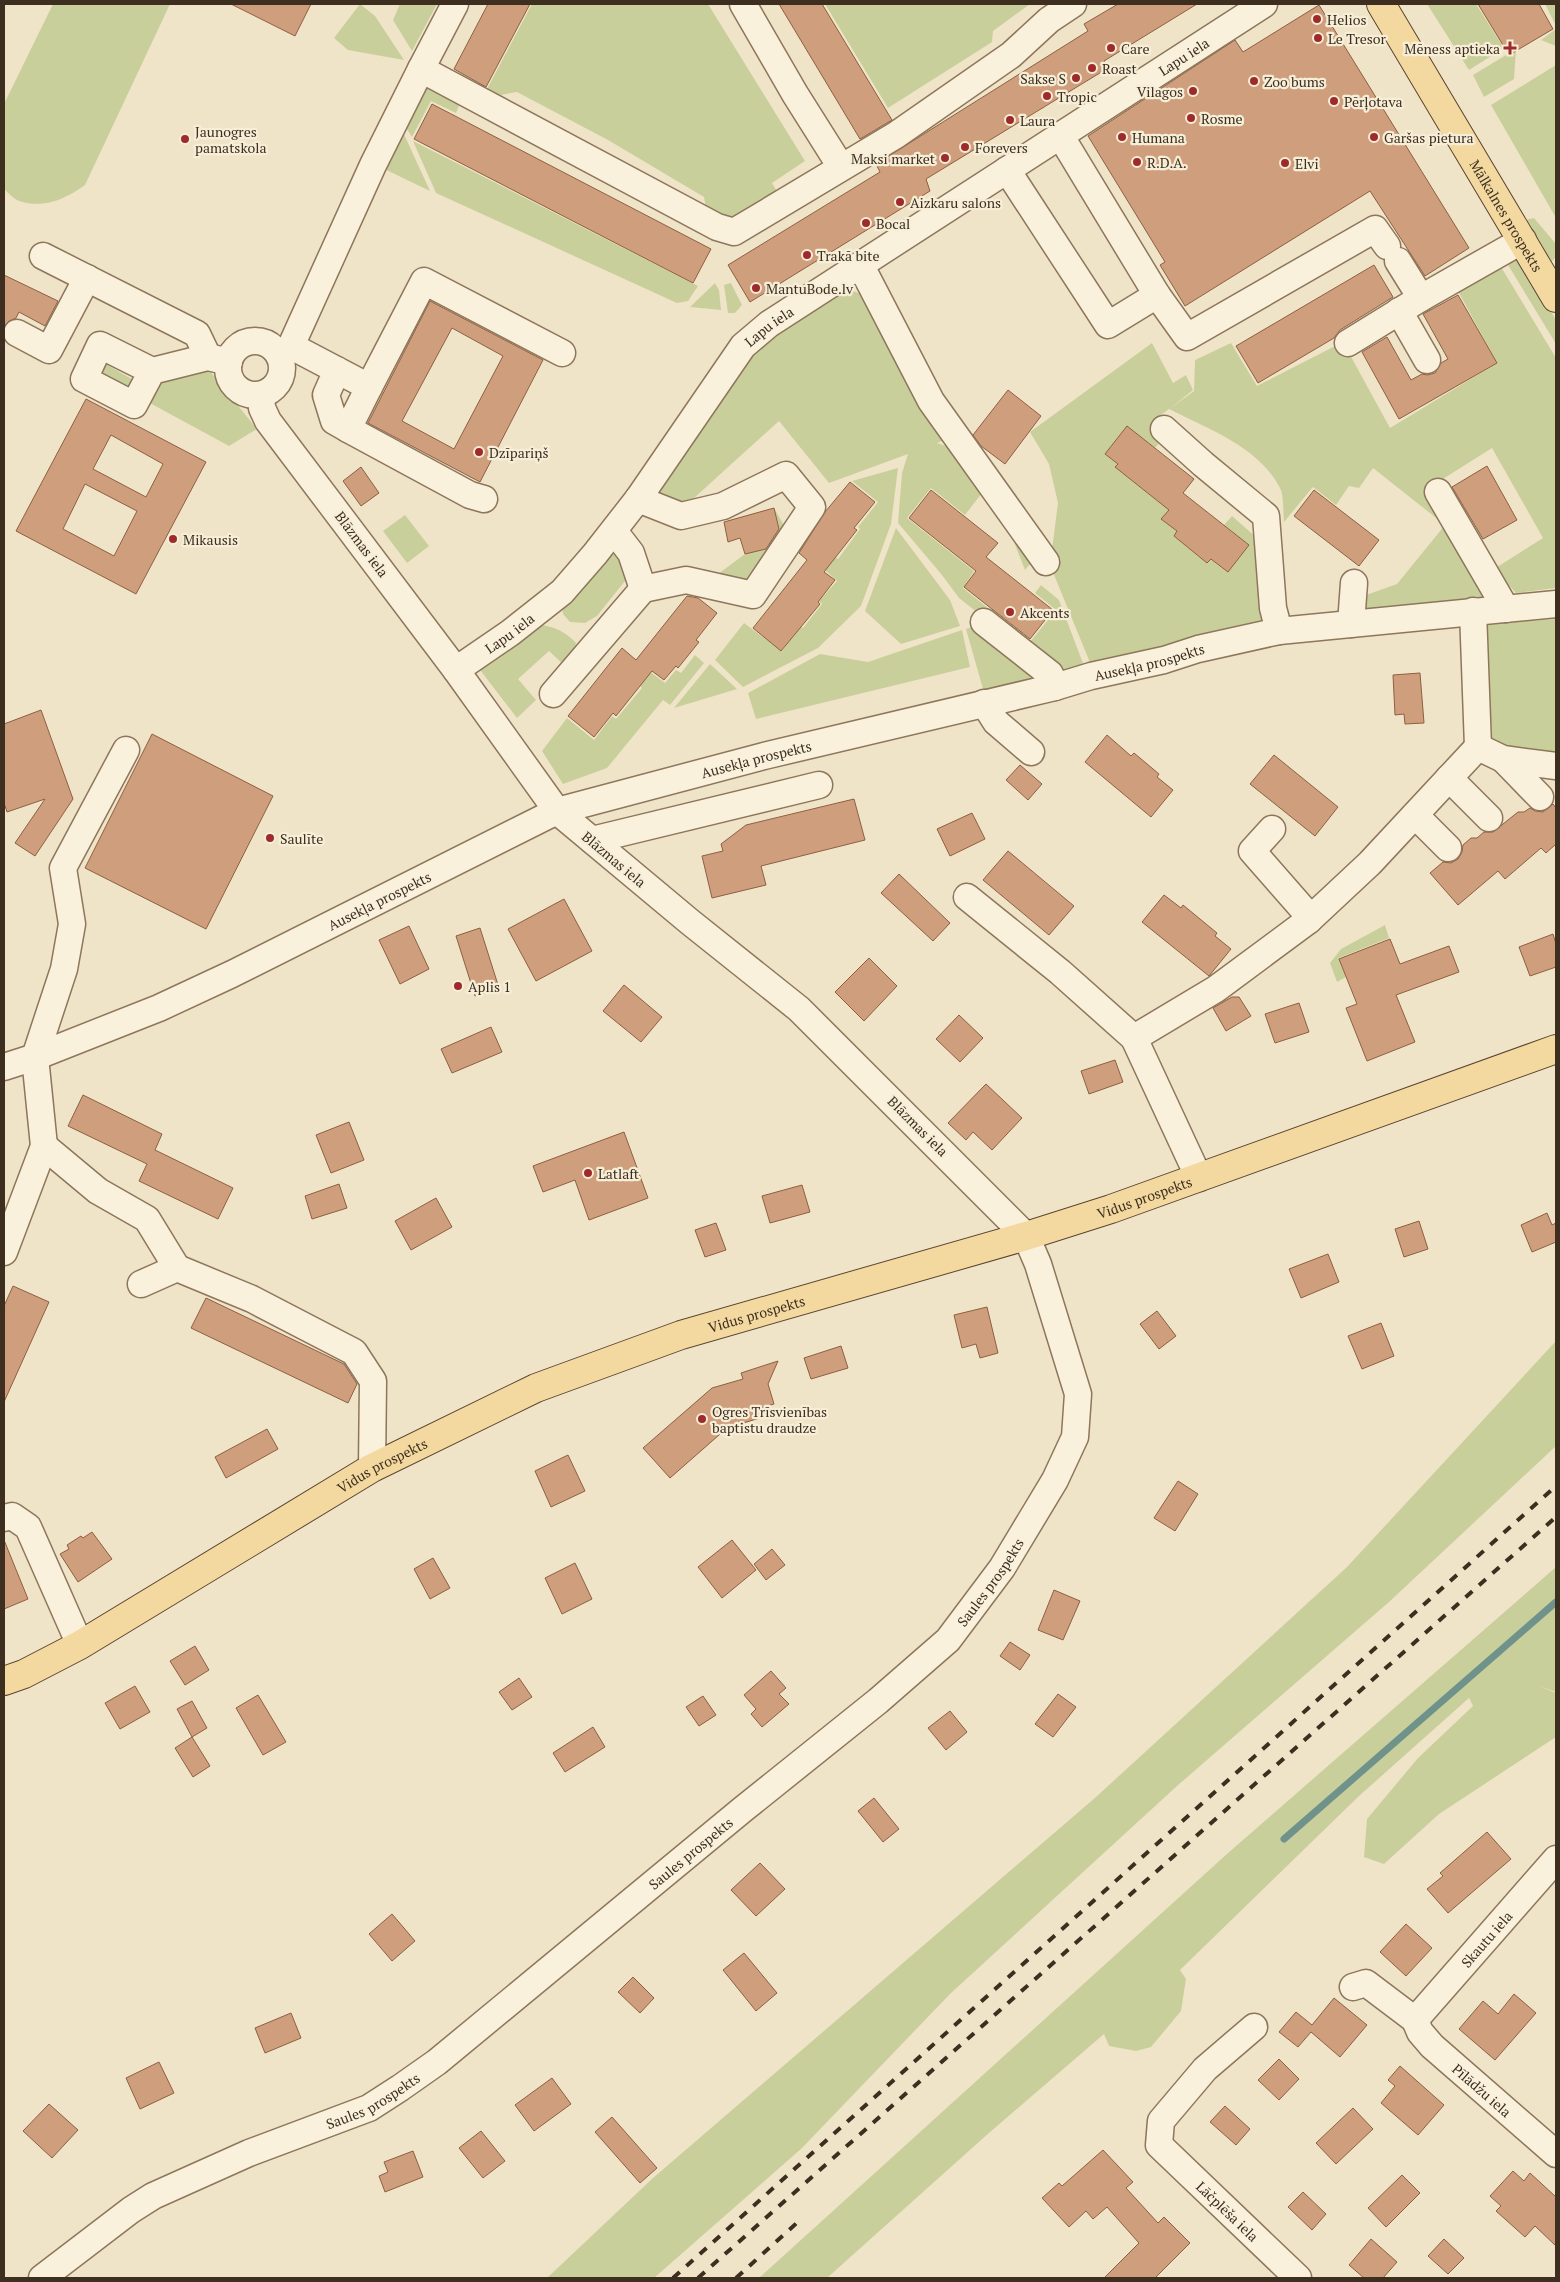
<svg xmlns="http://www.w3.org/2000/svg" width="1560" height="2282" font-family="'PT Serif',serif">
<style>
.green{fill:#c9cf9b}
.lines{fill:none;stroke-linecap:round;stroke-linejoin:round}
.stream{stroke:#6f938a;stroke-width:7}
.building{fill:#cf9f7d;stroke:#8d5f41;fill-rule:evenodd}
.minor-casing{stroke:#8d765c;stroke-width:29}
.major-casing{stroke:#5b4430;stroke-width:30}
.minor{stroke:#faf1dc;stroke-width:26}
.major{stroke:#f3d9a0;stroke-width:28}
.rail{stroke:#3d2e20;stroke-width:4;stroke-dasharray:9 9;stroke-linecap:butt}
.poi-dot{fill:#9e2a2b;stroke:#f7eed8;stroke-width:2}
.labels{text-anchor:middle;dominant-baseline:central;stroke-width:4.5;stroke-linejoin:round;paint-order:stroke}
.poi-label{font-size:14px;fill:#3d2e20;stroke:#f7eed8;text-anchor:start}
.street-label{font-size:14px;fill:#3d2e20;stroke:#f7eed8}
</style>
<rect width="100%" height="100%" fill="#f0e4c8"/>
<path class="green" d="M53,4h117l-85,181c-19,14 -42,24 -66,16 -5,-2 -11,-8 -15,-12v-85z
M360,4l15,12 29,44 -56,-10 -14,-12z
M400,4h37l-25,47 -19,-31z
M532,4h176l97,157 -33,22 6,10 -37,27 -34,-6 -3,-17 -96,-57 -91,-48 -17,3 -13,-6z
M825,4h205l-37,27 -1,11 -104,66z
M1427,4h49l28,44 -35,22z
M1545,4h11v22z
M1556,29v17l-15,-6z
M1516,49l-2,30 -30,18 -11,-22z
M1556,65v153l-65,-113z
M417,82l43,21 -4,10 -25,-12 -19,36 -13,-20z
M397,119l33,72 -54,-26z
M413,141l285,145 -10,15 -11,2 -241,-110z
M1534,218l22,26v13l-6,6 -25,-43z
M1512,258l9,4 35,58v24l-51,-84z
M1498,262l58,96v230l-40,5 -22,-24 49,-31 -51,-90 -65,41 63,107 -136,18 1,-15 42,-15 48,-59 -72,-57 -14,20 -10,-2 -13,19 -23,-18 -29,35c-1,-10 0,-26 -4,-34 -22,-42 -72,-59 -111,-79l-11,8 -7,10 13,11 -9,10 -28,-22 -22,28 13,10 -2,3 38,31 17,9 -9,12 15,12 -3,5 33,27 4,-4 17,13 21,-27 -25,-20 8,-9 25,22 7,85 -57,11 -116,31 -41,-100 8,-62 -9,-39 -19,-32 122,-89 21,40 13,-8 7,15 -22,18 23,-17 1,-31 36,-17 26,43 86,-44 47,86 107,-65 -38,-70 4,-10z
M715,283l4,7 2,20 -31,-3z
M731,283l11,22 -7,8h-7l-4,-28z
M847,289l17,6 83,144 -10,4 12,4 33,46 -17,22 -34,-27 -24,30 67,53 -11,17 67,54 26,-32 -21,-17 6,-8 18,15 25,66 -32,5 -93,-73 -17,-23 -44,-52 4,-50 6,-19 -79,29 -50,-62 -96,87 -37,-11 106,-145z
M104,363l33,19 -6,10 -33,-19z
M209,370l48,59 -28,17 -81,-44 16,-29z
M898,468l-7,56 -30,82 -43,42 -75,39 -28,-27 29,-37 38,28 18,-25 3,2 19,-24 -3,-3 18,-20 -12,-11 10,-13 3,2 22,-30 -2,-2 20,-25 -26,-21z
M774,508l12,21 -42,56 -30,-8 31,-23 20,-5 -2,-16 16,-4z
M999,513l32,50 -6,7 -15,-38 -14,-15z
M405,515l24,31 -22,17 -24,-32z
M896,528l54,72 10,26 -59,18 -36,-33z
M609,554l14,1 6,21 -32,40 -12,7 -15,-1 -7,-8 -1,-9z
M1556,619v154l-59,-25 -5,-10 -7,-114z
M536,624c17,2 29,7 40,19l-2,12 -10,10 -15,-14 -31,28 18,21 -19,18 -40,-52z
M983,624l65,51 -65,14 -17,-60z
M962,630l8,37 -214,52 -8,-26 72,-39 48,8z
M695,655l9,8 -34,42 -7,-5 -56,68 -44,16 -21,-33 25,-33 27,22 18,-24 4,3 26,-31 -4,-4 11,-13 16,12 11,-13 5,3z
M710,664l27,25 -63,19z
M1385,925l4,13 -50,20 7,19 -9,5 -7,-19 11,-14z
M1556,1341v105l-167,156 -212,184 -227,208 -148,154 -148,130h-107l106,-100 443,-381 251,-230z
M1556,1567v125l-17,-6 17,7v44l-117,77 -55,50 -20,-7 3,-38 51,-61 55,-52 -4,-8 -110,98 -179,174 6,9 -5,32 -30,36 -15,4 -27,-5 -5,-12 -114,98 -163,146h-68l469,-425z"/>
<g class="lines">
<path class="stream" d="M1284,1839l272,-237"/>
</g>
<path class="building" d="M231,4h80l-16,32z
M488,4h42l-44,83 -32,-18z
M779,4h43l70,116 -32,19z
M1118,4h79l-93,57 4,7 -182,111 4,12 -180,111 -22,-37 152,-93 -4,-8 212,-133 -4,-7z
M1478,4h61l14,25 -44,26z
M1319,5l150,243 -44,28 -55,-85 -185,115 -25,-41 5,-3 -77,-126 147,-96 8,12z
M432,104l279,145 -18,34 -279,-144z
M1374,265l19,32 -53,33 -6,8 -76,45 -22,-37z
M4,275l54,26 -13,25 -26,-14 -3,6 -7,3 -5,5z
M1458,295l39,68 -98,56 -37,-67 25,-15 24,43 11,-6 5,1 8,-2 6,-10 7,-4 -25,-45z
M430,301l113,59 -63,122 -112,-59zM452,328l51,28 -49,93 -52,-28z
M1008,390l33,26 -36,48 -24,-18 -8,-11z
M86,399l120,63 -70,132 -120,-63zM111,435l52,29 -17,33 -53,-28zM85,484l52,27 -23,45 -51,-27z
M1127,426l67,53 -11,14 66,52 -21,27 -17,-13 -4,4 -33,-27 3,-5 -16,-12 8,-9 -54,-43 3,-3 -13,-10z
M1487,466l30,54 -34,19 -31,-52z
M361,467l18,26 -18,13 -18,-25z
M850,482l25,20 -21,26 3,2 -33,42 11,8 -17,22 2,2 -39,47 -28,-23 54,-68 -8,-7 26,-41z
M931,490l67,53 -12,14 67,53 -23,29 -66,-52 12,-16 -67,-53z
M1314,490l65,50 -20,26 -65,-50z
M774,508l5,21 -13,20 -21,5 -5,-16 -12,4 -4,-20z
M687,596l11,2 19,15 -21,27 3,2 -21,26 -2,-2 -12,14 -12,-9 -36,45 -3,-3 -19,24 -26,-21 54,-68 14,12z
M1420,673l4,50 -19,1 -1,-10 -9,1 -2,-40z
M41,710l32,89 -38,57 -20,-13 30,-44 -38,13 -3,-9v-79z
M152,734l121,62 -67,133 -121,-61z
M1107,735l24,21 3,-3 25,21 -2,3 16,13 -22,27 -66,-55z
M1274,755l64,52 -23,29 -65,-52z
M1020,765l22,19 -14,16 -22,-20z
M854,799l11,41 -104,26 5,19 -54,13 -10,-42 21,-5 -2,-7 25,-19z
M1553,804l3,4v36l-10,9 -5,-5 -36,31 -7,-8 -40,34 -28,-32 13,-11 8,1 7,-4 4,-7 1,-7 8,-7h6l7,-6h9l25,-20h6l6,-4 5,3 8,1z
M972,813l13,26 -35,17 -13,-27z
M1008,851l66,55 -25,29 -66,-55z
M899,874l51,49 -17,18 -52,-48z
M1164,895l17,13 2,-3 34,28 -2,3 16,13 -22,27 -67,-54z
M564,899l28,52 -56,30 -28,-52z
M409,926l20,43 -29,15 -21,-44z
M480,928l19,60 -24,8 -19,-60z
M1553,934l3,10v23l-26,9 -11,-29z
M1390,939l10,25 49,-18 10,26 -63,23 19,47 -48,19 -21,-53 11,-4 -18,-45z
M869,958l28,28 -33,35 -29,-29z
M624,985l38,32 -21,25 -38,-31z
M1232,997h7l12,19 -25,15 -13,-23z
M1299,1003l10,29 -34,11 -10,-29z
M959,1015l24,23 -23,24 -24,-23z
M491,1027l11,25 -50,21 -11,-24z
M1115,1060l8,22 -34,12 -8,-23z
M986,1084l36,34 -30,32 -19,-18 -7,8 -18,-17z
M83,1095l79,39 -7,16 78,38 -15,31 -79,-38 8,-17 -79,-38z
M349,1122l15,38 -33,13 -15,-38z
M624,1132l24,66 -59,22 -14,-40 -32,12 -10,-26z
M339,1184l8,24 -35,11 -7,-23z
M802,1185l8,27 -40,11 -8,-27z
M436,1198l16,29 -41,23 -16,-29z
M1547,1213l5,12 4,-2v19l-24,10 -11,-27z
M1419,1221l9,28 -24,8 -9,-28z
M716,1223l10,27 -21,7 -10,-27z
M1328,1254l11,28 -38,16 -12,-29z
M13,1286l36,16 -45,100v-96z
M206,1298l138,66 13,20 -9,19 -157,-75z
M987,1307l11,46 -18,5 -4,-14 -14,4 -8,-33z
M1157,1311l19,25 -17,13 -19,-25z
M1381,1323l13,33 -32,13 -14,-33z
M841,1346l7,22 -37,11 -7,-21z
M778,1361l-10,23 6,20 -13,4 2,9 -36,11 -57,50 -27,-30 69,-60 31,-9 -2,-6z
M267,1429l11,20 -52,29 -11,-21z
M568,1455l17,36 -34,16 -16,-36z
M1178,1481l20,13 -23,37 -21,-13z
M92,1532l20,27 -34,23 -18,-28 9,-5 -2,-4 14,-9 2,2z
M4,1540l24,59 -24,10z
M732,1540l24,30 -34,28 -24,-31z
M772,1549l13,16 -19,15 -12,-16z
M433,1558l17,30 -20,11 -16,-30z
M575,1563l17,36 -30,15 -17,-36z
M1054,1590l26,11 -17,39 -25,-10z
M1010,1642l20,13 -10,15 -20,-14z
M195,1646l14,24 -24,15 -15,-24z
M771,1671l15,17 -7,6 10,10 -27,23 -11,-13 5,-5 -12,-14z
M519,1678l13,19 -20,13 -13,-18z
M135,1686l15,26 -30,17 -15,-26z
M1058,1694l18,13 -23,30 -18,-13z
M258,1695l28,47 -23,13 -27,-47z
M703,1696l13,19 -17,11 -13,-19z
M192,1701l15,27 -15,9 -15,-28z
M950,1711l17,21 -21,18 -18,-22z
M593,1727l12,20 -40,25 -12,-19z
M192,1737l18,29 -17,11 -18,-29z
M874,1798l25,31 -16,13 -25,-31z
M1487,1832l24,27 -63,54 -21,-24 16,-13 -3,-3z
M760,1863l25,26 -29,27 -25,-26z
M392,1914l23,27 -23,20 -23,-27z
M1406,1924l26,24 -26,28 -26,-24z
M744,1953l33,40 -21,18 -33,-41z
M633,1977l21,21 -14,15 -22,-21z
M1514,1994l22,19 -41,47 -36,-31 24,-28 15,13z
M1334,1998l33,27 -27,32 -29,-25 -13,15 -19,-15 17,-20 16,13z
M291,2013l10,25 -36,15 -10,-25z
M1279,2059l20,20 -20,21 -21,-20z
M159,2062l15,31 -34,16 -14,-31z
M1400,2066l44,39 -26,30 -37,-32 14,-17 -7,-6z
M552,2078l19,26 -37,27 -19,-26z
M49,2104l29,26 -26,28 -29,-27z
M1225,2106l25,23 -14,16 -26,-23z
M1353,2108l20,21 -37,35 -20,-21z
M612,2117l45,51 -17,15 -45,-51z
M481,2131l24,30 -22,17 -24,-30z
M1103,2150l30,32 -7,6 32,35 6,-6 26,26 -35,35h-51l35,-35 -32,-36 -14,12 -7,-8 -17,16 -27,-29 17,-15 3,3z
M413,2151l10,26 -38,15 -6,-16 9,-4 -4,-10z
M1513,2171l11,10 6,-8 26,24v49l-21,-20 -10,11 -29,-26 5,-5 -11,-10z
M1402,2175l18,18 -34,34 -18,-19z
M1303,2192l23,22 -14,16 -24,-23z
M1371,2239l26,23 -14,16h-19l-15,-13z
M1444,2239l20,19 -16,16 -20,-18z"/>
<g class="lines">
<defs>
<g id="minor">
<path d="M743,4l52,90 46,73"/>
<path d="M421,69l34,-65"/>
<path d="M1060,135l97,160 30,42 188,-108 12,17"/>
<path d="M1007,170l101,155 49,-30"/>
<path d="M43,256l154,78 11,23"/>
<path d="M1398,261l23,37"/>
<path d="M861,266l70,135 115,161"/>
<path d="M1399,311l28,49"/>
<path d="M17,333l32,17 38,-72"/>
<circle cx="255" cy="368" r="27"/>
<path d="M1348,343l73,-45 102,-58"/>
<path d="M291,346l78,41 -21,42 -14,-8 -8,-26 11,-25"/>
<path d="M280,357l11,-11 82,-181 48,-96 296,158 17,5 162,-97 115,-80 38,-35 24,-16"/>
<path d="M152,371l-18,34 -50,-26 16,-34 52,26 56,-14 21,5"/>
<path d="M369,387l55,-106 138,72"/>
<path d="M348,429l122,66 14,4"/>
<path d="M1164,429l39,35 63,52 7,92 6,23"/>
<path d="M1438,492l68,117"/>
<path d="M638,499l43,17 42,-10 63,-31 26,32 -59,88 -67,-15 -43,9"/>
<path d="M1473,611l5,136"/>
<path d="M984,622l66,52 5,13"/>
<path d="M1351,624l3,-41"/>
<path id="s1" d="M456,670l54,-37 52,-41 33,-38 43,-55 105,-153 26,-22 495,-320"/>
<path d="M553,694l90,-105 -12,-36 -17,-22"/>
<path d="M984,703l12,19 35,30"/>
<path d="M1503,759l37,38"/>
<path d="M1449,778l40,40"/>
<path d="M1415,815l33,33"/>
<path d="M1272,829l-20,22 57,65v4"/>
<path d="M592,840l227,-55"/>
<path d="M967,897l93,75 74,66"/>
<path id="s2" d="M4,1067l31,-10 124,-49 73,-34 325,-163 207,-55 291,-69 36,-11 73,-16 34,-11 81,-18 277,-27"/>
<path d="M44,1146l54,45 49,28 30,49"/>
<path d="M1199,1178l-65,-140 82,-49 93,-69 61,-57 108,-116 25,12 53,7"/>
<path d="M4,1252l40,-106 -9,-89 29,-88 8,-45 -9,-56 63,-118"/>
<path d="M141,1284l36,-16 75,31 102,53 19,29 -1,87"/>
<path d="M4,1518l8,-2 16,11 52,118"/>
<path d="M1353,1987l13,-4 49,37"/>
<path id="s3" d="M1415,2020l141,-161"/>
<path id="s4" d="M1415,2020l5,12 12,14 124,108"/>
<path id="s5" d="M1254,2027l-49,42 -44,52 -2,24 139,133"/>
<path id="s6" d="M42,2278l89,-68 22,-14 96,-43 120,-45 31,-20 37,-26 305,-252 136,-109 70,-61 54,-72 53,-88 20,-43 3,-43 -40,-130 -12,-28 -227,-227 -109,-87 -133,-111 -101,-141 -188,-249 -6,-13 -1,-13"/>
</g>
<g id="major">
<path id="s7" d="M1381,4l175,294"/>
<path id="s8" d="M4,1681l20,-7 56,-29 292,-177 164,-80 145,-53 345,-99 85,-27 445,-160"/>
</g>
</defs>
<use href="#minor" class="minor-casing"/>
<use href="#major" class="major-casing"/>
<use href="#minor" class="minor"/>
<use href="#major" class="major"/>
<path class="rail" d="M673,2278l883,-792
M698,2278l858,-761
M736,2278l64,-58"/>
</g>
<g class="poi-dot">
<circle cx="1317" cy="19" r="5"/>
<circle cx="1318" cy="38" r="5"/>
<circle cx="1111" cy="48" r="5"/>
<path d="M1507.5 40.5h5v5h5v5h-5v5h-5v-5h-5v-5h5z"/>
<circle cx="1092" cy="68" r="5"/>
<circle cx="1076" cy="78" r="5"/>
<circle cx="1254" cy="81" r="5"/>
<circle cx="1193" cy="91" r="5"/>
<circle cx="1047" cy="96" r="5"/>
<circle cx="1334" cy="101" r="5"/>
<circle cx="1191" cy="118" r="5"/>
<circle cx="1010" cy="120" r="5"/>
<circle cx="1122" cy="137" r="5"/>
<circle cx="1374" cy="137" r="5"/>
<circle cx="185" cy="139" r="5"/>
<circle cx="965" cy="147" r="5"/>
<circle cx="945" cy="158" r="5"/>
<circle cx="1137" cy="162" r="5"/>
<circle cx="1285" cy="163" r="5"/>
<circle cx="900" cy="202" r="5"/>
<circle cx="866" cy="223" r="5"/>
<circle cx="807" cy="255" r="5"/>
<circle cx="756" cy="288" r="5"/>
<circle cx="479" cy="452" r="5"/>
<circle cx="173" cy="539" r="5"/>
<circle cx="1010" cy="612" r="5"/>
<circle cx="270" cy="838" r="5"/>
<circle cx="458" cy="986" r="5"/>
<circle cx="588" cy="1173" r="5"/>
<circle cx="702" cy="1419" r="5"/>
</g>
<g class="labels">
<g class="poi-label">
<text x="1327" y="19">Helios</text>
<text x="1328" y="38">Le Tresor</text>
<text x="1121" y="48">Care</text>
<text x="1500" y="48" text-anchor="end">Mēness aptieka</text>
<text x="1102" y="68">Roast</text>
<text x="1066" y="78" text-anchor="end">Sakse S</text>
<text x="1264" y="81">Zoo bums</text>
<text x="1183" y="91" text-anchor="end">Vilagos</text>
<text x="1057" y="96">Tropic</text>
<text x="1344" y="101">Pērļotava</text>
<text x="1201" y="118">Rosme</text>
<text x="1020" y="120">Laura</text>
<text x="195" y="131">Jaunogres<tspan x="195" dy="16">pamatskola</tspan></text>
<text x="1132" y="137">Humana</text>
<text x="1384" y="137">Garšas pietura</text>
<text x="975" y="147">Forevers</text>
<text x="935" y="158" text-anchor="end">Maksi market</text>
<text x="1147" y="162">R.D.A.</text>
<text x="1295" y="163">Elvi</text>
<text x="910" y="202">Aizkaru salons</text>
<text x="876" y="223">Bocal</text>
<text x="817" y="255">Trakā bite</text>
<text x="766" y="288">MantuBode.lv</text>
<text x="489" y="452">Dzīpariņš</text>
<text x="183" y="539">Mikausis</text>
<text x="1020" y="612">Akcents</text>
<text x="280" y="838">Saulīte</text>
<text x="468" y="986">Aplis 1</text>
<text x="598" y="1173">Latlaft</text>
<text x="712" y="1411">Ogres Trīsvienības<tspan x="712" dy="16">baptistu draudze</tspan></text>
</g>
<g class="street-label">
<text stroke="none"><textPath href="#s1" startOffset="965">Lapu iela</textPath></text>
<text stroke="none"><textPath href="#s7" startOffset="246">Mālkalnes prospekts</textPath></text>
<text stroke="none"><textPath href="#s1" startOffset="470">Lapu iela</textPath></text>
<text transform="translate(362 544) rotate(53)">Blāzmas iela</text>
<text stroke="none"><textPath href="#s1" startOffset="65">Lapu iela</textPath></text>
<text stroke="none"><textPath href="#s2" startOffset="1221">Ausekļa prospekts</textPath></text>
<text stroke="none"><textPath href="#s2" startOffset="816">Ausekļa prospekts</textPath></text>
<text transform="translate(614 859) rotate(40)">Blāzmas iela</text>
<text stroke="none"><textPath href="#s2" startOffset="411">Ausekļa prospekts</textPath></text>
<text transform="translate(918 1126) rotate(45)">Blāzmas iela</text>
<text stroke="none"><textPath href="#s8" startOffset="1246">Vidus prospekts</textPath></text>
<text stroke="none"><textPath href="#s8" startOffset="841">Vidus prospekts</textPath></text>
<text stroke="none"><textPath href="#s8" startOffset="436">Vidus prospekts</textPath></text>
<text stroke="none"><textPath href="#s6" startOffset="1188">Saules prospekts</textPath></text>
<text stroke="none"><textPath href="#s6" startOffset="782">Saules prospekts</textPath></text>
<text stroke="none"><textPath href="#s3" startOffset="108">Skautu iela</textPath></text>
<text stroke="none"><textPath href="#s4" startOffset="98">Pīlādžu iela</textPath></text>
<text stroke="none"><textPath href="#s6" startOffset="378">Saules prospekts</textPath></text>
<text stroke="none"><textPath href="#s5" startOffset="252">Lāčplēša iela</textPath></text>
</g>
</g>
<rect width="1560" height="2282" fill="none" stroke="#3d2e20" stroke-width="10"/>
</svg>
